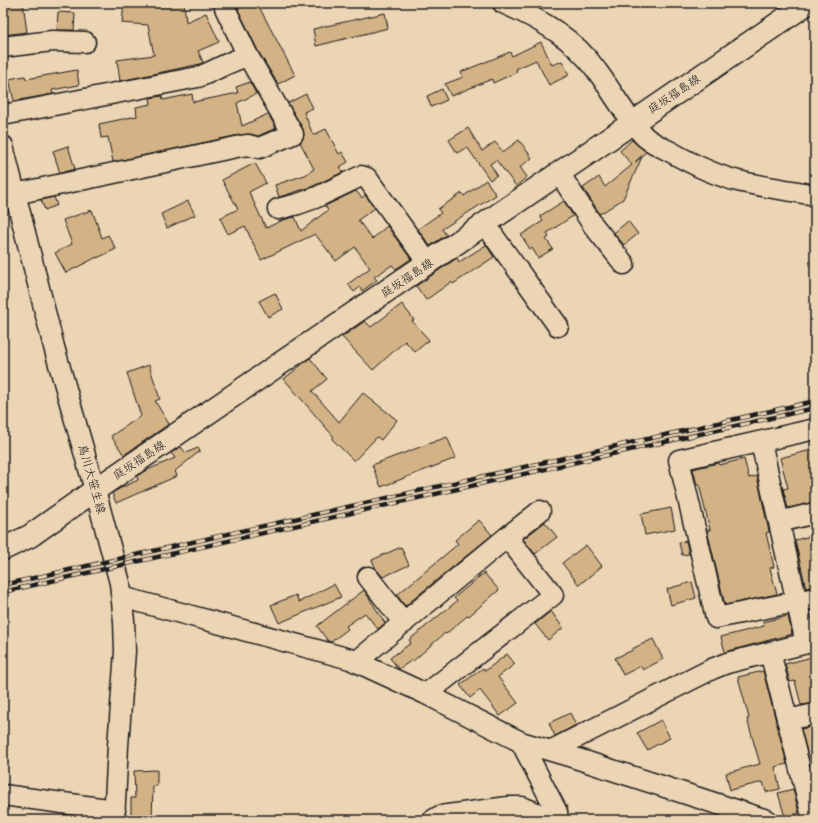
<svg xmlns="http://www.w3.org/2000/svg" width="818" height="823" font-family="'Shantell Sans','Klee One',sans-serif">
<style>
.building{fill:#d3b386;stroke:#1c1c1c}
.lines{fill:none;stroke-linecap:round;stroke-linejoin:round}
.minor-casing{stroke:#1c1c1c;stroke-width:23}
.major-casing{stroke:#1c1c1c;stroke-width:25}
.minor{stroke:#ecd5b5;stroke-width:20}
.major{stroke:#ecd5b5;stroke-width:22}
.rail-casing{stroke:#1c1c1c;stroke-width:4.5}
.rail{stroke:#ecd5b5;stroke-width:3;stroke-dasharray:9;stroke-linecap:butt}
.labels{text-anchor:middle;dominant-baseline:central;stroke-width:3;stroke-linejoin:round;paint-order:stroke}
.street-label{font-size:12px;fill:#1c1c1c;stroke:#ecd5b5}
</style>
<rect width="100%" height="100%" fill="#ecd5b5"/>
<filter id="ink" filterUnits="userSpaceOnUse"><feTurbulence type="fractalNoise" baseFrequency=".025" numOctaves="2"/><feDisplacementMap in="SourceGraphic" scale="8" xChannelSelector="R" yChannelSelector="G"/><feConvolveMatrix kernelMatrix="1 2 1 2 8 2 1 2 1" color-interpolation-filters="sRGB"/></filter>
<g filter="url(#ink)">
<path class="building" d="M3,3h20l4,29 -24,3z
M124,3h60l2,19 20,-9 13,29 -21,9 5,11 -3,2 -80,17 -3,-21 37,-5 -6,-30 -26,-2z
M235,3h22l38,72 -17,9 -20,-33z
M58,12l17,1 -1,17h-17z
M385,13l3,15 -72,18 -3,-17z
M541,42l11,23 10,-4 7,14 -20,10 -13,-25 -20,9 1,3 -24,11 -1,-4 -41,17 -6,-12 18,-7 -2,-5 49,-20 2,4z
M77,70l2,15 -27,5 1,4 -39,7 -5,-22 16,-3 1,3z
M250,82l6,12 -19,9 5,23 26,-12 8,14 -18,8 -7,-2 -12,1 -126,27 -5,-25 -7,1 -2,-14 38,-8 -1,-9 15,-3 -1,-6 12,-2 1,4 29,-6 1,8 45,-9 -2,-6z
M442,89l5,11 -16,7 -4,-11z
M306,94l7,14 -9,4 9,23 13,-6 13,25 3,-2 6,10 -8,5 3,5 -32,15 -32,10 -4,-12 30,-10 9,-6 -14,-27 4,-7 -1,-6 -15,-26z
M468,128l14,23 13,-9 8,10 16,-12 13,18 -12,9 7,10 -11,9 -20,-26 -6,4 7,11 -7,5 -23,-33 -10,6 -8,-13z
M632,140l14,12 -11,10 7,-5 -19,42 -23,15 -17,-26 16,-11 6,10 27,-22 -12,-14z
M68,146l7,23 -15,4 -7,-22z
M255,163l11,20 -17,9 17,36 17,-8 12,-3 6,14 27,-21 -3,-4 31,-15 6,7 3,-3 10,13 -17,12 14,19 15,-13 24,33 -15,10 -4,-4 -18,12 3,3 -15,11 -2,-4 -6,5 -6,-8 22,-16 -15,-21 -19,14 -21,-27 -54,26 -16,-34 -17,8 -8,-16 18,-9 -16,-29z
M486,180l10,15 -54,34 4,6 -16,11 -12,-17 23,-16 -3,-4 24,-16 2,3z
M54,197l3,8 -12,5 -4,-10z
M188,201l7,14 -28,13 -6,-14z
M564,201l9,15 -26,17 2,4 -3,2 7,10 -15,9 -6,-10 -2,1 -9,-14 22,-14 -3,-5z
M92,210l10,28 6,-3 8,14 -19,9v-1l-31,16 -11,-20 17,-9 -9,-24z
M628,221l10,13 -14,11 -10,-12z
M486,245l8,12 -41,27 -2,-2 -25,18 -10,-14 41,-28 2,4z
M275,293l8,16 -15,8 -9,-16z
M402,304l12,16 -2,1 17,19 -14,12 -10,-11 -32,29 -31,-33 23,-16 6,6z
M310,358l17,21 -15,12 27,31 24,-29 34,27 -16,20 -4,-3 -23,24 -22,-22 2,-2 -50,-58z
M149,365l11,34 -5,2 14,23 -45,31 -13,-19 30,-20 -14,-43z
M447,437l9,21 -75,29 -9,-22z
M181,447l5,6 12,-5 2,3 -25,20 2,5 -61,27 -4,-10 9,-5 17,-8 -1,-4 6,-4 32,-14 -4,-5z
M815,449v53l-27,6 -5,-19 5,-1 -8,-30z
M744,459l5,19 8,-2 12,56 -3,1 8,34 -4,1 7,26 -52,11 -18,-75h3l-11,-46 -2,1 -4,-16 25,-6 1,2z
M671,508l4,21 -30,6 -4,-21z
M479,520l13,15 -87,71 -8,-11 61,-51 -3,-4z
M545,522l12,15 -22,17 -12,-15z
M815,535v51l-9,2 -11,-48z
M686,541l3,13 -7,1 -3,-12z
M586,545l16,21 -23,19 -17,-22z
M401,547l8,18 -26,12 -7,-8 -4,-9z
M484,573l15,17 -30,26 -1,-1 -22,19 -1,-1 -32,28 -1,-1 -13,9 -1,-1 -8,-10 21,-15 -2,-3 48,-39 -3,-3z
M692,582l4,16 -25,7 -4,-16z
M334,584l7,13 -62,26 -8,-18 25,-10 3,7z
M364,590l21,33 -7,6 -13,-16 -19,13 2,3 -17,13 -3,-1 -11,-15z
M551,611l12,17 -15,12 -13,-16z
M788,616l4,18 -67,18 -4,-15 43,-11 -1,-4z
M653,639l10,20 -20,11 -2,-4 -18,9 -8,-17 18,-8 -1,-1z
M507,654l8,10 -17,13 20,26 -18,13 -20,-26 -10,8 -10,-13 23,-17 2,3z
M812,657l3,12v34l-14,2 -6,-24 -5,1 -5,-18z
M763,671l24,93 -12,3 5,22 -14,3 -3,-10 -33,8 -4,-17 34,-9 -13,-45 2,-1 -11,-41z
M570,713l6,12 -21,11 -6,-13z
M661,720l9,18 -23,12 -10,-17z
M815,726v41h-4l-10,-38z
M157,770v16h-4l-1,33h-21v-21h4l-1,-27z
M793,789l6,24 -14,4 -7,-24z"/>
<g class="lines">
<defs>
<path id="minor" d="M503,3c36,16 71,35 94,68 16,21 29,47 48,66 7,6 18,11 26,15 21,12 43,23 67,29 25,6 51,9 77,14
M225,8l23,48
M3,47l49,-6 33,1
M3,115l195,-38c17,-6 33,-17 50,-21l45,78 -34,14 -11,-3 -7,1 -226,48
M3,146l51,201 41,143 25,93 4,38 1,30 -7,95 -4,74
M559,173l34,52 31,39
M278,209l20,-5 17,-6 46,-22 6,2 61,85
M485,224l73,102
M815,429l-136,31 37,158 99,-20
M761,442l45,201
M779,522l36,-9
M368,577l36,46
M122,597l228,62 76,35 95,48 51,15 195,63
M770,652l43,168
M356,662l151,-125 33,-26
M426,694l127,-99 -46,-58
M787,720l28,-6
M521,742l36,70 1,8
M552,750l160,-81 15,-6 88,-22
M3,795l112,15
M433,820l7,-4 68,-9h14l17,7 6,6"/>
<path id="major" d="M3,549l27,-13 65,-46 713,-487"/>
</defs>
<use href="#minor" class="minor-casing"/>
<use href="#major" class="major-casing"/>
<use href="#minor" class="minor"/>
<use href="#major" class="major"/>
<defs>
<path id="rail" d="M3,585l812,-184
M3,592l812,-184"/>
</defs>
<use href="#rail" class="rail-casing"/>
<use href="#rail" class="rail"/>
</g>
</g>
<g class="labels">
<g class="street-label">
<text transform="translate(674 94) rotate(-34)">庭坂福島線</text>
<text transform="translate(407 278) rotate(-34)">庭坂福島線</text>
<text transform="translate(139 460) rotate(-34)">庭坂福島線</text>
<text transform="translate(92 479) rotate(74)">鳥川大笹生線</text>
</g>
</g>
<rect width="818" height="823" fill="none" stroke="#ecd5b5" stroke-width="16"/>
<rect x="8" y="8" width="802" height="807" fill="none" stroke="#1c1c1c" stroke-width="1.5" filter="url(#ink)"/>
</svg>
